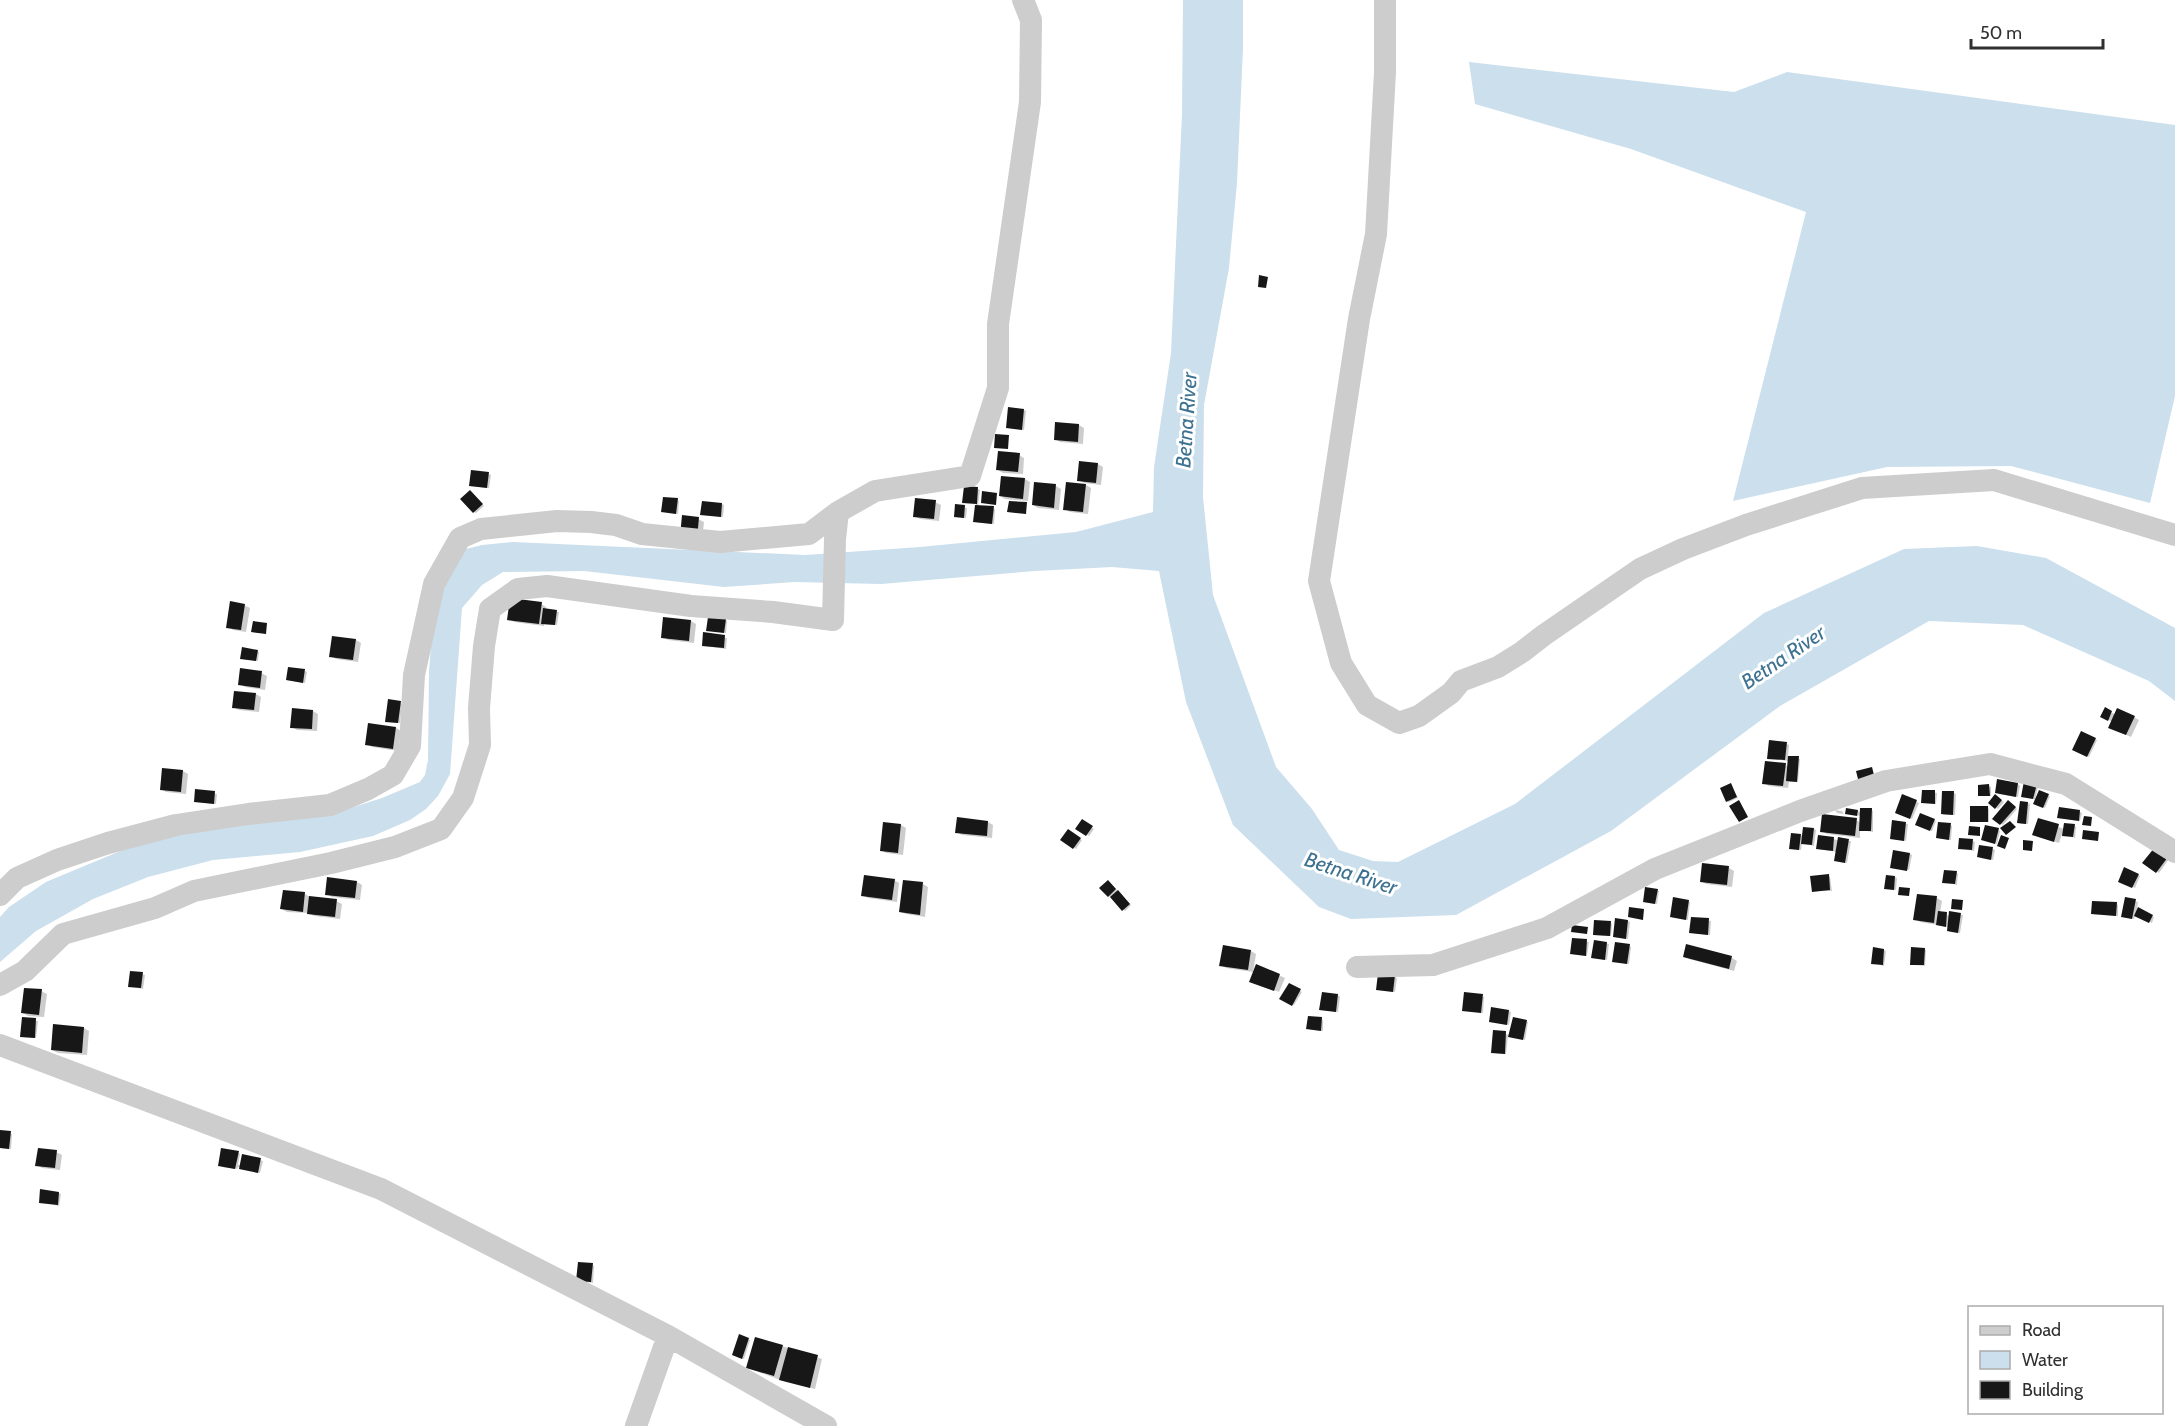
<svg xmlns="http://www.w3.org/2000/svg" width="2175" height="1426" font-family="Cabin,sans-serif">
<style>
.water{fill:#cbdfec}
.shadow{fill:#0003}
.building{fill:#171717}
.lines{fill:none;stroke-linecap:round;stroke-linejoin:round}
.minor{stroke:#cdcdcd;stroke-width:22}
.labels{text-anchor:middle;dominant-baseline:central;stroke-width:6;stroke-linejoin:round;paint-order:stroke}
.water-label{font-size:21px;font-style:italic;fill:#3e7291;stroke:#fff}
</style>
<rect width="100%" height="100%" fill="#fff"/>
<path class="water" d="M1183,0h60v48l-6,135 -8,85 -25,137 -1,92 10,98 63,172 36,42 27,41 34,11 25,1 117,-58 249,-191 140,-64 73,-3 69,12 129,70v73l-26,-20 -126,-56 -94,-4 -149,85 -169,125 -155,84 -105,4 -32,-12 -86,-82 -47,-123 -27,-131 -47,-4 -77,4 -154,13 -86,-2 -71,5 -140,-16 -81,1 -21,13 -20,23 -12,166 -12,22 -12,13 -16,11 -37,16 -73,16 -87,8 -65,17 -55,22 -57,32 -36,31v-45l9,-10 37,-25 91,-38 76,-16 125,-16 44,-14 38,-16 5,-7 3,-15 1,-89 4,-51 4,-23 25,-47 20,-5 31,-3 292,13 115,-8 156,-15 77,-20 1,-45 17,-114 11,-239z
M1469,62l265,30 53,-20 388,53v271l-25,107 -139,-37 -124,1 -154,34 73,-289 -175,-63 -156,-45z"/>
<path class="shadow" d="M1024,410l2,1 -2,19 -14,-2z
M1057,423l22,2 5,3 -1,16 -23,-2 -5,-3z
M1019,455l5,3 -1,16 -20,-1 -5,-3z
M1098,464l5,3 -2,18 -17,-2 -5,-3z
M489,474l2,1 -2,13 -17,-2z
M1025,479l5,3 -2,19 -23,-2 -5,-3z
M1086,485l5,3 -3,26 -18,-2 -5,-3z
M1056,486l5,3 -2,21 -21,-2 -5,-3z
M978,489l2,1 -2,16 17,3 -1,15 -19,-2 1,-18 -12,-2z
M472,493l12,13 -8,7 -2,-1z
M677,500l2,1 -1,13 -13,-2z
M935,502l6,3 -2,16 -19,-2 -5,-3z
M722,504l2,1 -1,12 -19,-2z
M957,506l10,2 -1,10 -8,-1z
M698,519l6,3 -2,19 -15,-2z
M541,604l5,3v3l13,2 -2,13 -13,-1v2l-30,-4 -5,-3z
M244,605l6,3 -4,24 -13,-2 -5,-3z
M664,618l27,3 5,3 -2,19 -26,-3 -5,-3z
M725,620l2,1 -1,12 -19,-3z
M705,634l22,4 -1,11 -21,-3z
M356,640l5,3 -3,19 -22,-3 -5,-3z
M257,651l2,1 -1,9 -14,-2z
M305,671l2,1 -2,11 -18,-3z
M261,673l6,3 -2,14 -20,-3 -5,-3z
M256,694l5,3 -2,15 -20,-2 -5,-3z
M400,703l2,1 -2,19 -11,-1z
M2105,709l11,6 18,2 5,3 -8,17 -16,-7 -2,-8 -11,-5z
M313,711l5,3 -1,17 -20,-1 -5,-3z
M369,725l27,3 5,3 -3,20 -26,-4 -5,-3z
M2082,733l15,7 -8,17 -15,-7z
M1787,744l2,1 -1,12 12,2 -2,23h-9l-1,6 -19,-2 -5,-3 21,-18 4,2v-6l-18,-2z
M163,769l20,2 5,3 -2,20 -20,-2 -5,-3z
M2026,783l12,4 -3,12 5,-7 10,4 -5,12 -10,-5 2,-3 -12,-3z
M2018,784l2,2 -2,11 -20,-3z
M1731,785l7,13 -9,4 -2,-1z
M1989,786l2,1v9h-11z
M196,791l21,3 -1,10 -19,-2z
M1923,791l14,2 -1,11 -14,-2z
M1954,793l2,1 -1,21h-11l-2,-1z
M1903,796l16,7 -7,16 -15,-7z
M1995,796l9,6 -6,7 -8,-6z
M2011,803l6,6 -14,16 -9,-6z
M2028,803l2,1 -2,20h-7l-2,-2z
M1987,808l2,1v13h-16z
M1835,810l7,1 2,3 -7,-1z
M1871,810l2,1v21l-13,-2v8l-33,-4 -5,-3 34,-11 5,3v-7l-12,-2 9,-3 3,2z
M2080,812l2,1 -2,8 -21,-3z
M958,819l30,3 5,3 -1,13 -30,-3 -5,-3z
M2039,819l25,10 10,-4 2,2 -1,11 -13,-4 -3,9 -20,-6z
M1934,820l2,1 -4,10 -15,-7z
M1083,821l11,8 -5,7 -12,-8z
M1893,822l15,2 -2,17 -13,-2z
M884,823l17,2 5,3 -3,27 -17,-2 -5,-3z
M1950,825l2,1 -1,14 -13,-2z
M1814,829l2,1 -2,16 -12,-3 -1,7 -8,-1 8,-14 3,2z
M1998,830l2,1 -3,13 -12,-3z
M1069,831l13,9 -6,9 -14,-9z
M1819,837l15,2 5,2h12l-4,22 -9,-2 -1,-9 -19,-3z
M1973,841l2,1 -1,9 -15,-3z
M1993,849l2,1 -2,10 -12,-2z
M1910,854l2,1 -3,15 -18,-3z
M2169,859l-10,14 -14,-10z
M1729,868l5,3 -2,16 -26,-3 -5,-3z
M2125,869l15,7 -5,12 -15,-7z
M1956,872l2,2 -1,11 -13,-3z
M1828,876l2,1 2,14h-19z
M1895,877l2,1 -1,12 -8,-1z
M894,880l5,3 -2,19 -29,-4 -5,-3z
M357,882l5,3 -2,15 -28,-3 -5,-3z
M1110,883l21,22 -6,6 -16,-15z
M923,884l5,3 -3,30 -19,-3 -6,-2z
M1657,890l2,1 -2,13 -13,-2z
M305,894l5,3 26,4 6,3 -2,15 -26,-3 -6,-3 -21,-1 -5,-3z
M1937,898l5,3 -2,12 10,3 13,-1 -3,18 -10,-1 -2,-1 1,-4 -29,-5 -5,-3z
M2126,899l12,3 -1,7 17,8 -2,6 -17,-8 -1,4 -10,-2z
M1688,901l2,1 -2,18 -17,-3z
M2116,904l2,1v11l-25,-2z
M1692,918l19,3 -1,14 -17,-2z
M1628,921l2,1 -2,17 -12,-2z
M1610,922l2,2 -1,12 -15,-1z
M1573,939l16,3 -2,14 -15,-2z
M1595,942l14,2 -2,16 -12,-2z
M1629,946l2,1 -2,17 -13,-2z
M1687,946l45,12 5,3 -3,10 -45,-12 -5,-3z
M1924,949l2,1 -1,16 -11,-1z
M1884,950l2,1 -2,15 -11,-3z
M1251,951l5,3 -3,18 -27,-4 -5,-3z
M1257,966l28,12 -6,14 -23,-8z
M132,972l13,3 -2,14 -11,-2z
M1395,977l2,1 -2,14 -15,-2z
M1289,985l13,7 -8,13 -13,-7z
M41,991l6,3 -3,23 -16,-1 -5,-3z
M1338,995l2,2 -2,15 -15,-2z
M1482,996l2,1 -1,16 -19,-3z
M1509,1011l2,1 -2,13 -17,-3z
M23,1018l15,3 -2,17 -13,-1z
M1321,1019l2,1v11l-15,-2z
M1526,1021l2,1 -3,18 -17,-5 -2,19 -12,-1v-21l16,3z
M84,1028l5,3 -2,24 -29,-2 -6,-3z
M10,1133l2,1 -1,15 -11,-1v-5z
M56,1152l6,3 -2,15 -18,-2 -5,-3z
M238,1153l2,1 -2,11h3l2,-9 20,5 -3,12 -22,-6 -1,2 -15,-2z
M59,1193l2,1 -2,12 -19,-4z
M592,1265l2,1 -1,17 -14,-2z
M748,1339l2,1 -6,19 -9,-3z
M782,1346l40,13 -7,30 -29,-7 -38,-14z"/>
<path class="building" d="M1259,275l9,2 -2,11 -8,-1z
M1008,407l16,2 -2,21 -16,-2z
M1055,422l24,2 -1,18 -24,-2z
M995,434l14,1 -1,14 -14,-1z
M998,451l22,2 -2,19 -22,-2z
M1079,461l19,2 -2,20 -19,-2z
M471,470l18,2 -2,16 -18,-2z
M1001,476l24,2 -2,21 -24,-3z
M1034,482l22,2 -2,24 -22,-3z
M1066,482l20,2 -3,28 -20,-2z
M964,486l14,1 -1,17 -15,-1z
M470,490l13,14 -10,9 -13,-14z
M982,491l15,2 -1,12 -15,-2z
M663,497l15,1 -2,16 -15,-2z
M915,498l21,2 -2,19 -21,-2z
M702,501l20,2 -1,14 -21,-2z
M1009,501l18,1 -1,12 -19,-2z
M955,504l10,1 -1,13 -10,-1z
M975,505l19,1 -2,18 -19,-2z
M682,515l17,2 -2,22 -17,-2z
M510,598l32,4 -3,22 -32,-4z
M230,601l15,3 -4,26 -15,-2z
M543,608l14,2 -2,15 -14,-1z
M663,617l28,3 -2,21 -28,-3z
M708,617l18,2 -2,14 -18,-2z
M253,621l14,2 -1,11 -15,-2z
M703,632l22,3 -1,13 -22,-2z
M332,636l24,3 -3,21 -24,-3z
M242,647l16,3 -2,11 -16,-2z
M288,667l17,2 -2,14 -17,-3z
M240,668l22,3 -2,17 -22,-3z
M234,691l22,2 -2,17 -22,-2z
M388,699l13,2 -3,22 -13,-1z
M2105,707l7,4 -4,10 -8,-4z
M292,708l21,2 -1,19 -22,-1z
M2117,708l18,8 -9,19 -18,-7z
M368,723l28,4 -3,22 -28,-4z
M2081,731l15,7 -9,19 -15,-7z
M1769,740l18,2 -2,18 -18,-1z
M1788,756h11l-2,26 -11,-1z
M1765,761l21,2 -3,23 -21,-2z
M1872,767l3,12 -16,4 -3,-12z
M162,768l21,2 -2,22 -21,-2z
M1997,779l21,4 -2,14 -21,-4z
M2024,781l13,3 -4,15 -12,-2z
M1731,783l6,14 -11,5 -6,-14z
M1989,784l1,12h-12v-11z
M195,789l20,2 -1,13 -20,-2z
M1922,790h13v14l-14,-1z
M2039,790l10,4 -6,14 -10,-4z
M1942,791h12l-1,24 -12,-1z
M1902,794l15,6 -7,19 -15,-6z
M1995,794l7,6 -7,9 -7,-6z
M1739,800l9,17 -9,5 -10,-16z
M2008,800l8,7 -16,18 -8,-6z
M2020,801l8,1 -2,22 -9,-1z
M1970,806h18v16h-18z
M2059,807l21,3 -1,11 -22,-3z
M1846,808l12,2 -1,6 -12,-2z
M1860,808h12l-1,23h-12z
M1920,813l15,6 -5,12 -15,-6z
M1822,814l35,4 -2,18 -35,-4z
M2084,816l8,1 -1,9 -9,-1z
M957,817l31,4 -1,15 -32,-3z
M2038,818l21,6 -5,18 -22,-7z
M1082,819l11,7 -7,10 -11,-7z
M1892,820l14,2 -2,19 -14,-2z
M2010,821l6,6 -10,8 -6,-7z
M883,822l18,2 -3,29 -18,-2z
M1938,822l13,1 -2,17 -13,-2z
M2064,823l11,1 -2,13 -11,-1z
M1985,825l14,3 -4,16 -14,-4z
M1969,826l11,1v9l-12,-1z
M1803,827l11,1 -2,17 -11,-1z
M1068,829l13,9 -8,11 -13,-9z
M2083,830l16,2 -1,9 -16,-2z
M1791,833l10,1 -2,16 -10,-1z
M1818,835l16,2 -1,14 -17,-2z
M2001,835l8,3 -4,11 -8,-3z
M1838,837l11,2 -4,24 -11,-2z
M1959,838l14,1 -1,11 -14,-1z
M2023,840l10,1 -1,10 -9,-1z
M1979,845l14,2 -2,13 -14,-3z
M2155,847l13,10 -12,16 -14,-10z
M1893,850l17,3 -3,18 -17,-3z
M1702,863l27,3 -2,19 -27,-3z
M2124,867l15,7 -7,14 -14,-6z
M1944,870l13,1 -2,13 -13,-1z
M1829,874l1,16 -18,2 -2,-16z
M864,875l31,4 -3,21 -31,-4z
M1886,875l9,1 -1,14 -10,-1z
M327,877l30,4 -2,17 -30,-3z
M903,880l20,2 -3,33 -21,-3z
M1108,880l8,9 -8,8 -9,-9z
M1645,887l13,2 -3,15 -12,-2z
M1899,887l11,1 -1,8 -11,-1z
M283,890l22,2 -2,20 -23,-3z
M1118,890l12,14 -8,7 -12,-14z
M1917,894l20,2 -3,27 -21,-3z
M309,896l28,3 -2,18 -28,-3z
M1673,897l16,3 -3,20 -16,-3z
M2125,897l11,2 -4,20 -11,-2z
M1952,899l11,1 -1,10 -11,-1z
M2092,901l25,1 -1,14 -25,-2z
M1629,907l15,2 -1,11 -15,-3z
M2138,907l15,8 -4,8 -15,-7z
M1938,911l9,1 -1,15 -10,-2z
M1949,911l12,2 -3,20 -11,-2z
M1691,917l18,1 -1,17 -19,-2z
M1615,918l13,2 -2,19 -13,-2z
M1594,920l17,1 -1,15 -17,-1z
M1572,925l16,2 -1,7 -16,-2z
M1572,938l15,1 -1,17 -16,-2z
M1594,940l13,2 -2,18 -14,-2z
M1615,942l15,2 -3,20 -15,-2z
M1686,944l46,12 -3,13 -46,-12z
M1223,945l28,5 -3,20 -29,-4z
M1873,947l11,2 -1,16 -12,-1z
M1911,947l14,1 -1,17h-14z
M1256,964l24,10 -6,17 -25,-9z
M130,971l13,1 -2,16 -13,-1z
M1378,973l17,2 -2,17 -17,-2z
M1289,983l12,6 -9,17 -13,-7z
M24,988l18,1 -3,26 -18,-2z
M1322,992l16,2 -2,18 -17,-2z
M1464,992l19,2 -2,19 -19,-2z
M1491,1007l18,3 -2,15 -18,-3z
M1308,1016l14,1 -1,14 -15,-2z
M22,1017l14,1 -1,20 -15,-1z
M1513,1017l14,3 -4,20 -15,-3z
M53,1024l31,3 -2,26 -31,-3z
M1493,1030l13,1 -1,23 -14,-1z
M0,1130l11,1 -2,18 -9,-1z
M38,1148l19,2 -2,18 -20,-2z
M221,1148l18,3 -4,18 -17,-3z
M242,1154l19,4 -3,15 -19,-4z
M40,1189l19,3 -1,13 -19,-2z
M578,1262l15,1 -2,19 -15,-1z
M739,1334l10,4 -7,21 -10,-4z
M755,1337l28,8 -9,31 -28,-8z
M788,1347l30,8 -8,33 -31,-8z"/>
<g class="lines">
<path class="minor" d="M1385,0v72l-9,162 -17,85 -40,262 22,82 26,42 32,18 20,-7 32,-23 10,-12 37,-14 24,-15 22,-17 96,-66 43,-20 63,-24 116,-37 132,-8 181,55
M0,895l17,-17 40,-18 51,-17 68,-18 72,-11 82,-9 38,-16 25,-14 17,-29 4,-71 20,-91 26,-46 21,-9 76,-8 34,1 25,3 26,9 78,8 89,-8 29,-22 37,-21 95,-15 28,-88v-64l32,-222 1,-82 -8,-20
M1357,967l76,-2 114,-37 108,-59 145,-58 86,-30 104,-17 76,20 109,68
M0,985l25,-14 38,-37 92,-26 39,-17 137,-28 64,-16 46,-18 22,-31 17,-53 -1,-37 5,-62 6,-37 28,-20 29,-3 144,20 82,6 60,8 2,-81 3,-27
M0,1045l381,144 287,147 158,90
M636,1426l32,-90"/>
</g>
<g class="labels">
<g class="water-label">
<text transform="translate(1186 420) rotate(-86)">Betna River</text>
<text transform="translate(1783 657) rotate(-34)">Betna River</text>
<text transform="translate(1351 873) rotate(18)">Betna River</text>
</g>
</g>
<rect x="1968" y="1306" width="195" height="108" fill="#ffffff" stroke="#acacac" stroke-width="1.5"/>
<rect x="1980" y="1326" width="30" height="9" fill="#cdcdcd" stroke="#acacac" stroke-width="1.5"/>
<text x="2022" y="1336" font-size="18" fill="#303030">Road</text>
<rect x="1980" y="1351" width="30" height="18" fill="#cbdfec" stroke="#acacac" stroke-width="1.5"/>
<text x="2022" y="1366" font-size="18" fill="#303030">Water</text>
<rect x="1980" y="1381" width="30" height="18" fill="#171717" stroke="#acacac" stroke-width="1.5"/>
<text x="2022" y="1396" font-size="18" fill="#303030">Building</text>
<path d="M1971 39v9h132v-9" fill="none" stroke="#303030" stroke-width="3"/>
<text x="1980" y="39" font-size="18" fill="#303030" stroke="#ffffff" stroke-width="4.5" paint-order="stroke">50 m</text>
</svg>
